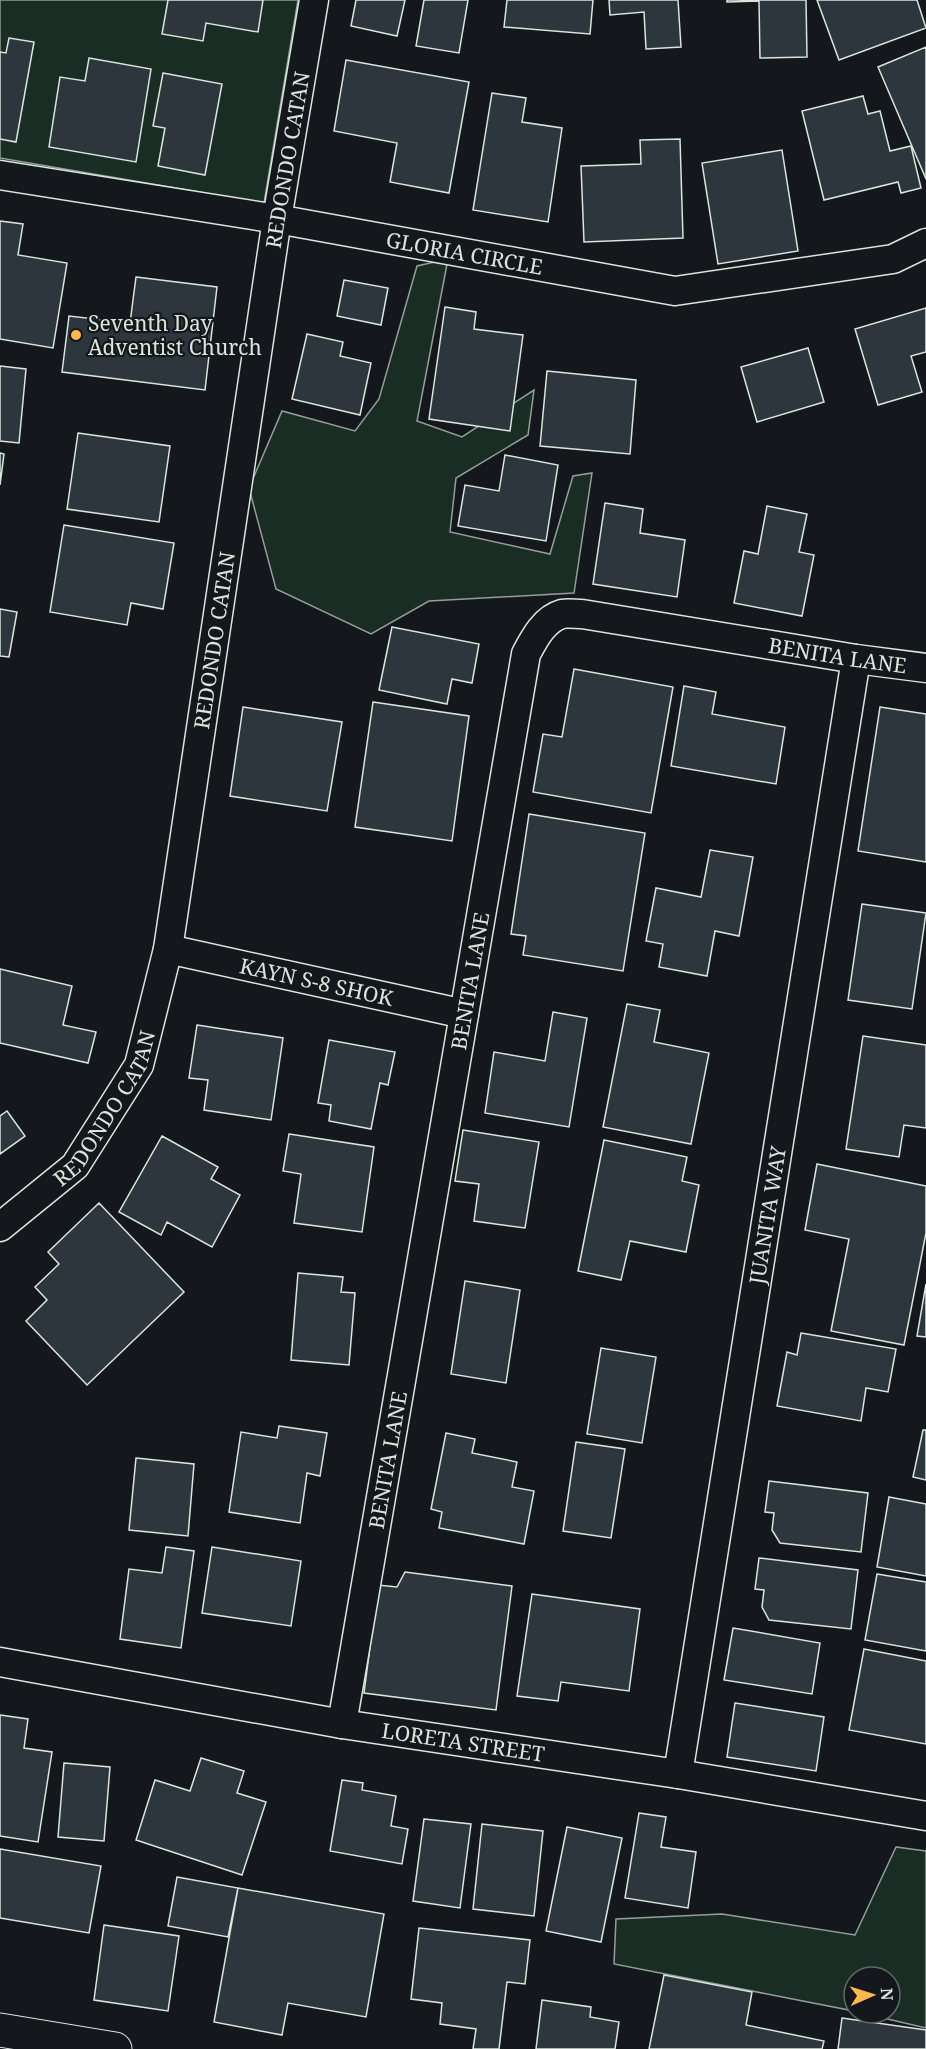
<svg xmlns="http://www.w3.org/2000/svg" width="926" height="2049" font-family="'Noto Serif',serif">
<style>
.green{fill:#1a2d24;stroke:#939e99;stroke-width:1.5}
.building{fill:#2c363c;stroke:#d8e6dc;stroke-width:1.5}
.lines{fill:none;stroke-linecap:round;stroke-linejoin:round}
.street-casing{stroke:#d8e6dc;stroke-width:31}
.secondary-casing{stroke:#d8e6dc;stroke-width:35}
.street{stroke:#14181c;stroke-width:28}
.secondary{stroke:#14181c;stroke-width:33}
.poi-dot{fill:#ffb74d;stroke:#14181c;stroke-width:2}
.labels{text-anchor:middle;dominant-baseline:central;stroke-width:4.5;stroke-linejoin:round;paint-order:stroke}
.street-label{font-size:21px;fill:#d8e6dc;stroke:#14181c}
.poi-label{font-size:21px;fill:#d8e6dc;stroke:#14181c;text-anchor:start}
</style>
<rect width="100%" height="100%" fill="#14181c"/>
<path class="green" d="M0,0h298l-34,203 -264,-45z
M448,259l-31,162 45,16 72,-47 -6,45 -72,43 -6,54 100,22 23,-78 19,-3 -18,120 -145,8 -58,33 -95,-45 -27,-101 33,-77 73,20 24,-32 38,-133z
M896,1847l30,4v177l-64,-15h28v-36h-36v34l-240,-47 2,-45 106,-5 133,21z"/>
<path class="building" d="M168,0h95l-5,32 -52,-9 -3,18 -41,-7z
M356,0h49l-8,36 -46,-10z
M424,0h44l-9,53 -43,-7z
M507,0h86l-3,34 -86,-7z
M609,0h69l3,47 -35,2 -2,-37 -34,3z
M727,0h79l1,57 -47,1 -1,-57 -32,1z
M817,0h100l9,28 -87,32z
M9,38l25,4 -18,100 -16,-3v-87l6,1z
M926,47v132l-48,-112z
M89,58l62,11 -15,93 -87,-15 11,-70 25,4z
M346,60l123,22 -20,111 -59,-11 7,-39 -63,-12z
M163,73l59,11 -17,91 -47,-9 7,-38 -12,-2z
M492,93l34,5 -4,24 40,6 -14,94 -75,-12z
M863,96l5,18 12,-3 10,40 21,-5 10,42 -20,5 -3,-11 -74,18 -22,-89z
M680,139l3,99 -99,4 -3,-76 60,-2 -1,-24z
M782,150l16,101 -80,13 -16,-101z
M0,221l23,3 -5,31 49,8 -14,85 -53,-9z
M136,277l81,10 -12,103 -143,-18 7,-56 61,7z
M344,280l44,8 -7,37 -44,-9z
M445,307l31,5 -2,17 49,6 -13,96 -81,-12z
M926,308v44l-15,4 11,36 -44,13 -23,-76z
M307,334l36,8 -3,14 31,7 -11,52 -68,-16z
M808,348l16,54 -67,20 -16,-55z
M0,366l26,3 -7,74 -19,-2z
M547,371l89,9 -6,74 -90,-8z
M78,433l92,13 -11,76 -92,-13z
M0,453l4,1 -4,31z
M505,455l53,10 -12,76 -88,-15 7,-41 34,6z
M605,503l38,6 -3,24 45,7 -8,57 -84,-13z
M767,506l40,8 -8,38 15,3 -12,61 -68,-13 10,-52 14,3z
M64,525l110,18 -11,66 -32,-6 -4,22 -77,-13z
M0,609l17,3 -8,45 -9,-1z
M392,627l87,17 -7,39 -20,-4 -5,25 -68,-14z
M574,669l99,18 -22,126 -118,-21 10,-58 19,3z
M684,686l32,6 -4,22 73,13 -9,57 -105,-18z
M373,702l96,14 -17,125 -97,-14z
M243,707l99,15 -15,89 -97,-15z
M880,707l46,7v148l-68,-11z
M529,814l116,19 -22,138 -100,-16 3,-19 -15,-2z
M710,850l43,7 -14,79 -24,-5 -8,45 -48,-9 4,-23 -17,-3 10,-53 45,9z
M862,904l64,9 -14,96 -64,-9z
M0,969l72,17 -9,39 33,7 -8,31 -88,-20z
M627,1004l33,6 -6,32 55,11 -18,91 -88,-17z
M553,1012l34,6 -18,109 -84,-14 9,-61 51,9z
M197,1025l86,13 -12,82 -67,-10 4,-30 -19,-2z
M863,1036l63,9v83l-22,-3 -5,32 -53,-8z
M329,1040l66,12 -7,33 -8,-2 -9,46 -42,-8 2,-16 -13,-2z
M7,1111l18,25 -25,18v-38z
M463,1130l76,12 -14,86 -51,-7 5,-37 -24,-3z
M289,1134l85,13 -12,85 -68,-9 7,-49 -18,-3z
M162,1136l56,31 -7,12 29,16 -28,52 -45,-25 -6,13 -42,-23z
M604,1140l83,17 -5,24 17,4 -13,67 -56,-11 -9,39 -43,-9z
M817,1164l109,22v47l-22,112 -73,-14 18,-92 -44,-9z
M99,1203l85,89 -97,93 -61,-64 21,-21 -12,-13 24,-23 -11,-12z
M298,1273l45,4 -2,15 14,1 -6,72 -58,-5z
M465,1281l55,9 -14,93 -55,-9z
M926,1284v53l-9,-1z
M801,1333l95,16 -8,43 -22,-4 -5,33 -84,-15 10,-54 10,3z
M601,1348l55,9 -14,86 -55,-9z
M279,1426l48,7 -7,43 -13,-3 -7,50 -71,-11 12,-80 36,6z
M923,1430h3v50l-13,-3z
M446,1433l29,6 -3,14 45,9 -5,25 22,4 -10,53 -85,-16 3,-16 -11,-3z
M576,1442l49,7 -14,89 -48,-7z
M136,1458l58,6 -6,72 -59,-6z
M769,1481l99,12 -7,59 -81,-9 -8,-13 2,-17 -9,-1z
M889,1497l37,7v72l-49,-9z
M166,1547l28,4 -13,97 -61,-9 9,-70 33,4z
M212,1547l89,14 -10,65 -89,-13z
M759,1558l99,12 -7,59 -82,-9 -7,-13 2,-17 -9,-1z
M405,1572l107,14 -16,124 -132,-17 14,-108 19,2z
M877,1574l49,8v69l-61,-11z
M532,1594l108,15 -11,82 -68,-9 -3,19 -41,-5z
M733,1628l87,15 -8,51 -88,-14z
M864,1649l62,12v83l-77,-14z
M735,1703l89,14 -8,54 -89,-14z
M0,1715l28,4 -4,29 28,4 -14,90 -38,-6z
M201,1758l43,13 -7,22 29,9 -24,73 -106,-35 19,-60 35,11z
M64,1763l46,4 -6,74 -46,-4z
M342,1780l21,3 -1,7 34,6 -5,30 17,3 -6,35 -72,-13z
M639,1813l27,4 -5,30 35,5 -8,56 -63,-10z
M424,1819l47,5 -11,84 -47,-7z
M482,1824l61,7 -9,85 -61,-7z
M567,1827l55,11 -21,104 -55,-11z
M0,1849l101,17 -12,67 -89,-15z
M177,1877l61,11 -10,49 -60,-11z
M238,1888l146,26 -18,103 -78,-14 -6,32 -68,-13z
M104,1925l75,11 -11,75 -74,-11z
M419,1928l111,12 -5,44 -18,-2 -8,67h-26l3,-20 -36,-5 2,-21 -31,-4z
M664,1975l88,17 -6,33 78,16 -2,8h-173z
M542,2000l49,7 -1,10 29,5 -4,27h-79z
M842,2018l84,12v19h-88z"/>
<g class="lines">
<defs>
<g id="street">
<path id="s1" d="M0,175l277,44 398,72 218,-32 33,-16"/>
<path id="s2" d="M168,949l296,65"/>
<path id="s3" d="M0,1227l75,-61 64,-101 29,-116 109,-730 37,-219"/>
<path id="s4" d="M0,1662l342,62 336,50 248,42"/>
<path id="s5" d="M342,1724l184,-1070c8,-15 18,-35 36,-40 5,-1 14,0 20,0l274,45 70,9"/>
<path id="s6" d="M678,1774l178,-1115"/>
</g>
<path id="secondary" d="M0,2030l115,19"/>
</defs>
<use href="#street" class="street-casing"/>
<use href="#secondary" class="secondary-casing"/>
<use href="#street" class="street"/>
<use href="#secondary" class="secondary"/>
</g>
<circle class="poi-dot" cx="76" cy="335" r="6"/>
<g class="labels">
<g class="street-label">
<text stroke="none"><textPath href="#s3" startOffset="1134">REDONDO CATAN</textPath></text>
<text stroke="none"><textPath href="#s1" startOffset="471">GLORIA CIRCLE</textPath></text>
<text stroke="none"><textPath href="#s3" startOffset="648">REDONDO CATAN</textPath></text>
<text stroke="none"><textPath href="#s5" startOffset="1420">BENITA LANE</textPath></text>
<text stroke="none"><textPath href="#s5" startOffset="754">BENITA LANE</textPath></text>
<text stroke="none"><textPath href="#s2" startOffset="152">KAYN S-8 SHOK</textPath></text>
<text stroke="none"><textPath href="#s3" startOffset="162">REDONDO CATAN</textPath></text>
<text stroke="none"><textPath href="#s6" startOffset="566">JUANITA WAY</textPath></text>
<text stroke="none"><textPath href="#s5" startOffset="268">BENITA LANE</textPath></text>
<text stroke="none"><textPath href="#s4" startOffset="470">LORETA STREET</textPath></text>
</g>
<g class="poi-label">
<text x="88" y="323">Seventh Day<tspan x="88" dy="24">Adventist Church</tspan></text>
</g>
</g>
<g transform="translate(872 1995) rotate(87)"><circle r="28" fill="#14181c" stroke="#626a69" stroke-width="1.5"/>
<path d="M0-4.5L10 22L0 15L-10 22Z" fill="#ffb74d"/>
<text y="-9" font-size="16" font-weight="bold" text-anchor="middle" fill="#d8e6dc">N</text>
</g>
</svg>
